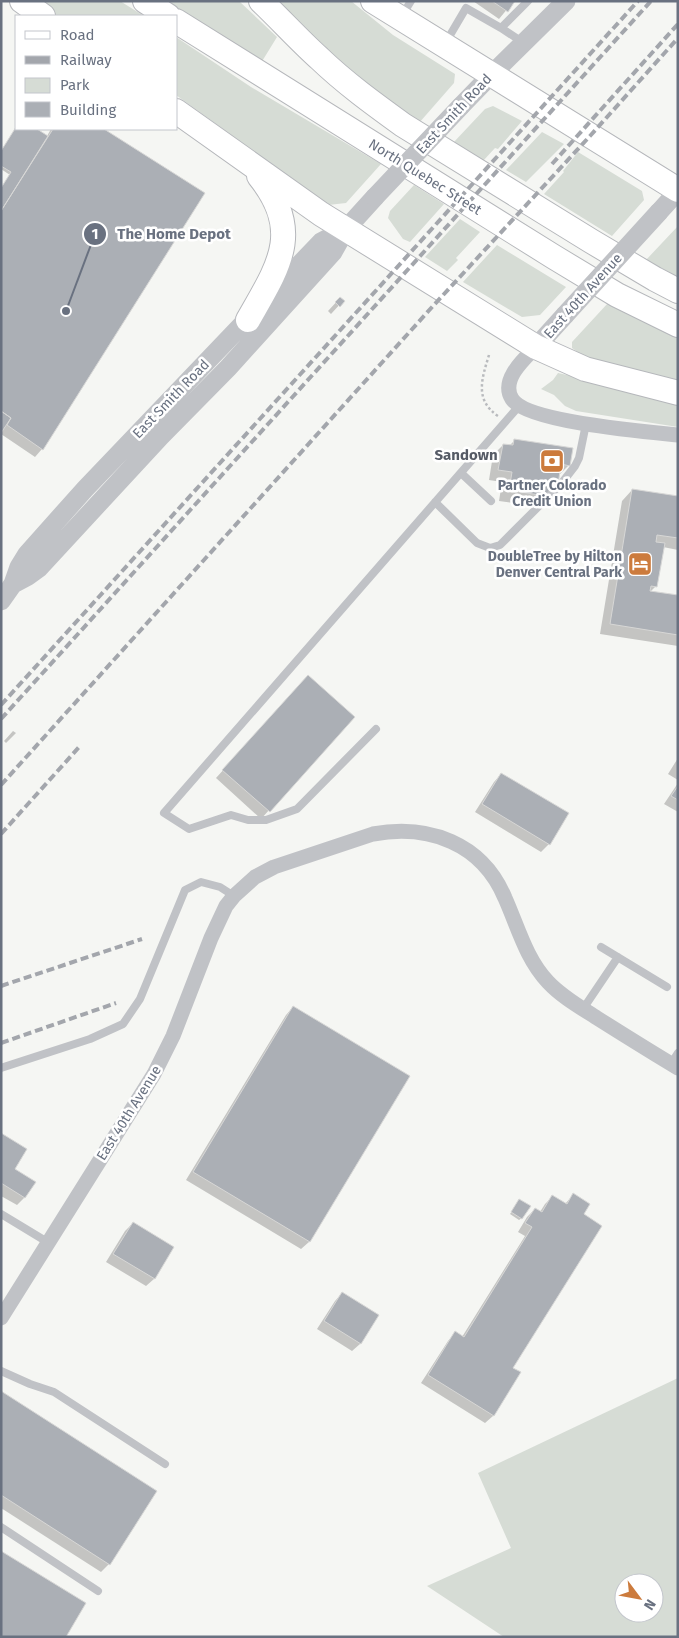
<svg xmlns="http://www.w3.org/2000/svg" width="679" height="1638" font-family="'Fira Sans',sans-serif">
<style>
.green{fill:#d6dcd5;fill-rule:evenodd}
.shadow{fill:#0003}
.building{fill:#abafb5;stroke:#d7d7d6}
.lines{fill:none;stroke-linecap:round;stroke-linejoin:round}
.primary-casing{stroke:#b5b7bb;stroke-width:26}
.path{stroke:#b9bbbe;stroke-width:2.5;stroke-dasharray:2.5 2.5;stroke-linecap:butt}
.service{stroke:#c0c2c6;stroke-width:8}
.minor{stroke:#c0c2c6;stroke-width:15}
.tertiary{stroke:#c0c2c6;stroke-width:19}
.primary{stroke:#fff;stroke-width:24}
.rail{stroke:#a3a6ac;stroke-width:4;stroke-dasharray:8 4;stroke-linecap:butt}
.tertiary-bridge{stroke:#c0c2c6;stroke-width:19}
.labels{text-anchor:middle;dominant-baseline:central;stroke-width:5;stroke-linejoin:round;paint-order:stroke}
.street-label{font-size:14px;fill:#697180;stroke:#fff}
.poi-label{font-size:14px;font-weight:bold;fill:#697180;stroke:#fff}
.neighbourhood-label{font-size:15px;font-weight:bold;fill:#565b66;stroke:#fff}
.leader{fill:none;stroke:#697180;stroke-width:2}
.callout-dot{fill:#697180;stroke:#fff;stroke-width:2}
.mark-label{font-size:15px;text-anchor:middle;font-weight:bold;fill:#fff}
.callout-label{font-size:15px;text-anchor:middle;font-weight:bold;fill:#697180;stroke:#fff;stroke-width:5;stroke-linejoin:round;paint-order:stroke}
</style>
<rect width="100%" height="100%" fill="#f5f6f3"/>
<path class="green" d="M33,1h87l24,15h-91z
M163,1h76l38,36 -16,26z
M275,1h76l42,34 62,39 -1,9 -35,40 -65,-47z
M176,37l75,50 130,77 -35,39 -18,2 -152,-110z
M493,106l29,15 -24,28 -3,-1 -12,13 -30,-18 32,-34z
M542,132l22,12 -38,38 -20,-12z
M578,152l64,39 2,9 -32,36 -68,-42 20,-22 -1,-1z
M414,185l30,19 -34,38 -7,-3 -15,-21 2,-7z
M460,219l20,13 -24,26 2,2 -11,11 -22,-14z
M678,226v51l-32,-17z
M497,245l69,42 -26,28 -18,2 -59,-35z
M608,303l70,35v44l-95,-26 -11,-8v-6z
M558,373l120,27v27l-102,-16 -11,-5 -11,-11 -13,-6 12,-9z
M678,1378v259h-174l-77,-51 84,-38 -33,-75zM624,1583h30v30h-30z"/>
<path class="shadow" d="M473,1h41l-15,18z
M16,128l19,1 12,7 4,-7h51l102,64 -162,256 -7,8 -34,-23v-245l9,-14 -9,-6v-18z
M340,298l3,3 -12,13 -3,-3z
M515,440l54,25 -11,11 -12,19 -13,11 -34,-5 3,-19 -13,-2 4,-25 10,-10 6,1z
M632,490l46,7v53l-15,-3 -7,39 -6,6 28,5v49l-78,-12 22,-133z
M301,684l52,33 -92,102 -45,-41z
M13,731l3,2 -10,10 -2,-2z
M678,758v22l-10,-6z
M501,774l48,70 -8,8 -66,-40 19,-30z
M678,783v29l-14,-8z
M293,1007l115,70 -99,165 -8,7 -115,-69 100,-165z
M1,1134l12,35 21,13 -10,16 -7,7 -16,-9z
M573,1195l9,20 -71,153 8,5 -26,43 -8,7 -64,-40 27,-42 7,-8 7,4 63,-101 -7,-4 9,-15 8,-8 5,3 5,-8 8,-8 12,8z
M517,1203l5,15 -3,2 -9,-6z
M133,1223l40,24 -19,32 -8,7 -40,-24 19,-31z
M342,1293l35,23 -17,28 -8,7 -35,-22 18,-28z
M1,1392l108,172 -8,8 -100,-64z"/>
<path class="building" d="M492,1h23l-7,11z
M16,127v2h21l11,7 -47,75v-23l10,-16 -10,-6v-15z
M53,129h51l101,64 -162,257 -36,-25 4,-7 -10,-7v-200z
M340,297l5,4 -5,6 -5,-5z
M1,411l10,7 -10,15z
M514,439l59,9 -3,18 -9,-2 -3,21 -13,11 -36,-6 3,-18 -14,-2 5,-26 10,1z
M632,489l46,7v42l-21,-3 -1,7 9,1 -8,44 -6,-1 -1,5 28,4v40l-68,-11z
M308,675l47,42 -85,95 -48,-42z
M501,773l68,40 -19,32 -68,-41z
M678,786v14l-7,-4z
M293,1006l117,70 -100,166 -117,-70z
M1,1133l26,16 -12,20 21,13 -11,16 -24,-15z
M573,1193l17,11 -6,10 18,12 -89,142 8,4 -27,44 -66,-41 27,-44 9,6 68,-110 -7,-4 10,-15 7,4 10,-17 15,9z
M519,1199l12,7 -9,13 -11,-7z
M133,1222l41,25 -19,32 -42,-25z
M342,1292l37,23 -18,29 -37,-23z
M1,1391l156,100 -47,74 -109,-70z
M1,1551l85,52 -20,34h-65z"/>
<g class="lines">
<defs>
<path id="primary" d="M22,1l21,15
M145,1l23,15
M261,1c20,19 38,39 58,57 26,25 55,46 84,67l188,116 64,38 23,12
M373,1l305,189
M176,21l378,236 63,38 61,30
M176,111l145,103 215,133 49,22 93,24
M248,320c30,-53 56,-88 11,-144"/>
</defs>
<use href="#primary" class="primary-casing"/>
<path class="path" d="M489,355c-7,23 -15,45 9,61"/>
<path class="service" d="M401,17l10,-16
M446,42l20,-34 35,20
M524,43l-23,-15 27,-27
M461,473l30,28
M435,502l42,41 13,5 10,-3 61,-61 14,-18 4,-8 7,-34
M376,729l-79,80 -31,11h-18l-17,-5 -42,14 -25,-16 355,-407
M601,947l66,40
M583,1009l35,-52
M671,1064l7,-11
M1,1068l89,-29 33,-15 17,-25 45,-109 16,-8 19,5 14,9
M1,1214l48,29
M1,1371l29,13 24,8 111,72
M1,1527l97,64"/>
<path class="minor" d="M536,347c-12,12 -36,33 -24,52 14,23 136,33 166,36
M1,1318l153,-244 19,-38 38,-98 15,-32 8,-10 21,-19 19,-10 99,-33c56,-10 109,9 132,64 13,29 21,61 43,84 14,15 32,25 49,36 27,17 54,34 81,50"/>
<path class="tertiary" d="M461,106l30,-31 75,-74
M659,212l19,-21
M536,347l29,-32
M13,584l15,-8 11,-8 122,-132 67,-68 105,-116 13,-23 29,-32
M1,601l12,-17 6,-17 8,-13 58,-65 236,-247 25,-13"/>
<use href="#primary" class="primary"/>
<path class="rail" d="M552,164l126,-140
M1,705l637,-704
M1,719l650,-718
M1,785l432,-479 157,-170 88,-98
M1,834l79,-88
M1,986l141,-47
M1,1043l115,-40"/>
<path class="tertiary-bridge" d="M375,197l86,-91
M565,315l94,-103"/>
</g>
<defs>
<symbol id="bank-square" viewBox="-11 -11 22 22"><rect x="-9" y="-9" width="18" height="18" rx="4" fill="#cc7b3d" stroke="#fff"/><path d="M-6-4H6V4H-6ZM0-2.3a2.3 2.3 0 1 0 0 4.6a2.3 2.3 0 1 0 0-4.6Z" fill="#fff"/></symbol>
<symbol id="hotel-square" viewBox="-11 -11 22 22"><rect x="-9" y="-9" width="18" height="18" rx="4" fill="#cc7b3d" stroke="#fff"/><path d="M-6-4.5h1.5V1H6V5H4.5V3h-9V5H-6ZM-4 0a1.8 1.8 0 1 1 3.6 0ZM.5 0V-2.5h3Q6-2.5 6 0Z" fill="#fff"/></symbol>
</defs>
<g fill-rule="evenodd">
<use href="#bank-square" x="538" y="447" width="28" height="28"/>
<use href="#hotel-square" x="626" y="550" width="28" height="28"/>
</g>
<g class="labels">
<g class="street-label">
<text transform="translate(454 114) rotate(-47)">East Smith Road</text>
<text transform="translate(425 177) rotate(32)">North Quebec Street</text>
<text transform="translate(583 296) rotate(-48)">East 40th Avenue</text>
<text transform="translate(171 399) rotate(-46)">East Smith Road</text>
<text transform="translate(129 1113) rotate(-58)">East 40th Avenue</text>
</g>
<g class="poi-label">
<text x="552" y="485">Partner Colorado<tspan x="552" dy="16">Credit Union</tspan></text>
<text x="622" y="556" text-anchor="end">DoubleTree by Hilton<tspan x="622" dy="16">Denver Central Park</tspan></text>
</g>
<g class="neighbourhood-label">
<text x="466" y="455">Sandown</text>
</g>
</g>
<path class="leader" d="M66 311L95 234"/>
<g class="callout-dot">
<circle cx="66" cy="311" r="5"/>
<circle cx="95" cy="234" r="12"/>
</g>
<g class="mark-label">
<text x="95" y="239">1</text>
</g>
<g class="callout-label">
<text x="174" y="239">The Home Depot</text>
</g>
<rect width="679" height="1638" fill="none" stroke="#697180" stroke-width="5"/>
<rect x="15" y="15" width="162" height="115" fill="#ffffff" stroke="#c3c6cc"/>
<rect x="25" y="31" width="25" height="8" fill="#ffffff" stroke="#c3c6cc"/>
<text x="60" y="40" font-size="15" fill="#697180">Road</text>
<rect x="25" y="56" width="25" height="8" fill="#a3a6ac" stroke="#c3c6cc"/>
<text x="60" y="65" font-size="15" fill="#697180">Railway</text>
<rect x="25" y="78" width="25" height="15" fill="#d6dcd5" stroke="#c3c6cc"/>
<text x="60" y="90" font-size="15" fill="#697180">Park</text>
<rect x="25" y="102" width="25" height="15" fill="#abafb5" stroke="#c3c6cc"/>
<text x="60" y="115" font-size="15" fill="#697180">Building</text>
<g transform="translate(639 1598) rotate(122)"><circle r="24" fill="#ffffff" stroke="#c3c6cc"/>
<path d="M0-4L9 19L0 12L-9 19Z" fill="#cc7b3d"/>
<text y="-8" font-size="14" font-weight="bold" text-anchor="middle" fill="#697180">N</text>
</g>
</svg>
